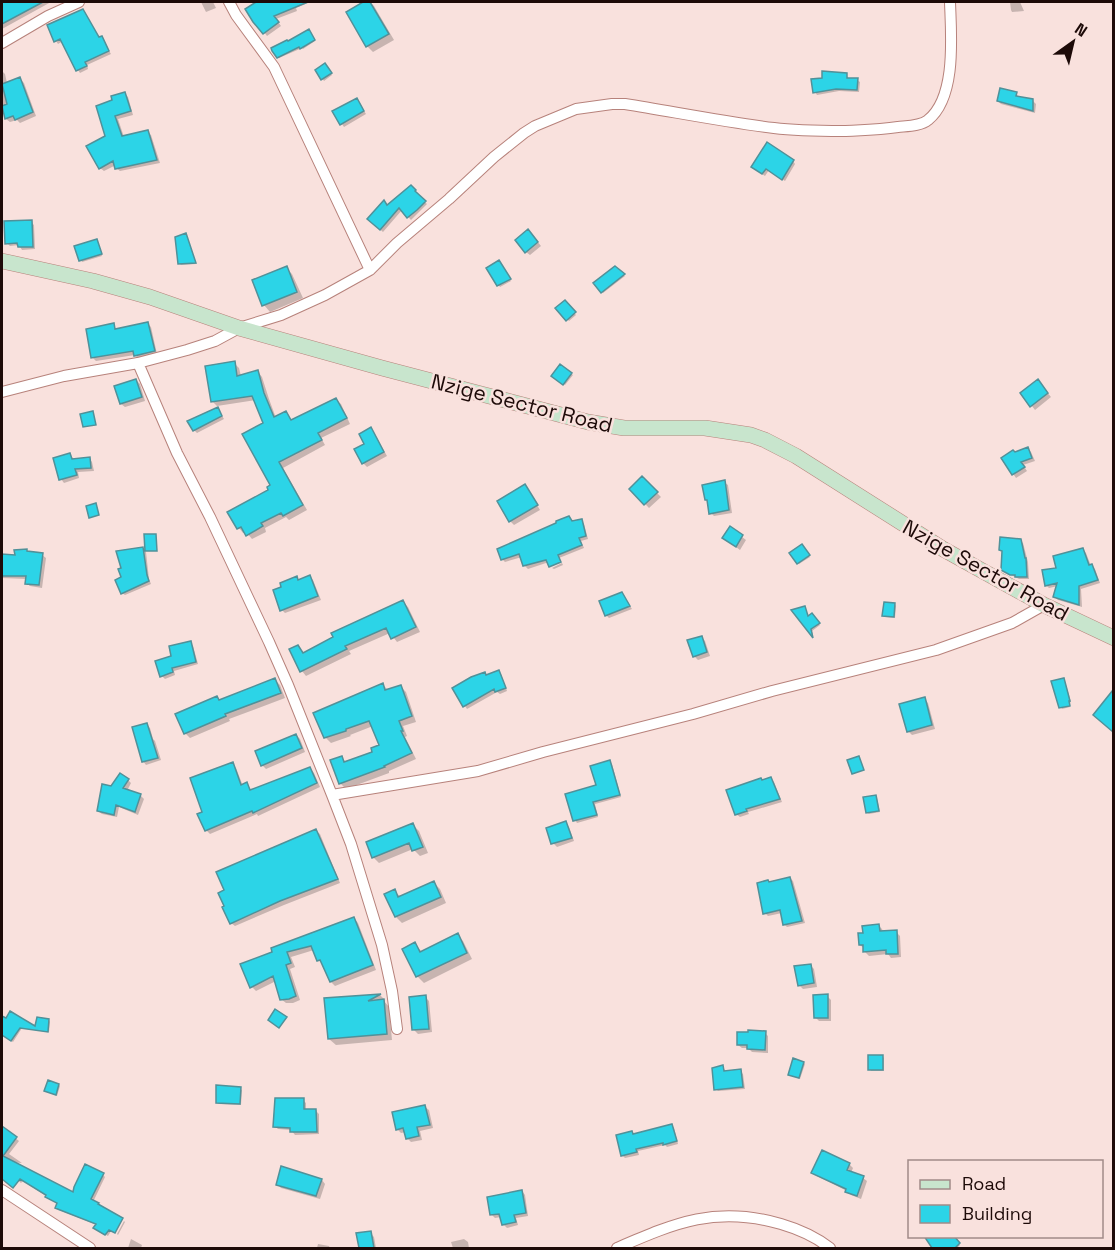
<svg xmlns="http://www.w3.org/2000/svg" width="1115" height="1250" font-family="'Space Grotesk',sans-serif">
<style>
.shadow{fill:#0003}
.building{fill:#2cd4e7;stroke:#509199;stroke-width:1.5}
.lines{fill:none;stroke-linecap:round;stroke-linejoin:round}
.street-casing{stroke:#b7827b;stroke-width:12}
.secondary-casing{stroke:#b7827b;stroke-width:16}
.street{stroke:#fff;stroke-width:10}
.secondary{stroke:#c8e5cd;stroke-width:15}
.labels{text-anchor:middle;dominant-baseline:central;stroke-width:5;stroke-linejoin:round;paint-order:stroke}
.street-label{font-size:21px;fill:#1d0a08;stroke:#f9e1dd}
</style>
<rect width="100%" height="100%" fill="#f9e1dd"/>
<path class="shadow" d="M2,2h49l-49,27z
M201,2h12l3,6 -10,4z
M259,2h51l-14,6 1,3 -21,8 5,7 -14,10 -20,-27z
M366,2h4l4,4 20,34 -21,12 -6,-6 -19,-34z
M1010,2h10l4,9 -12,1 -1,-2z
M49,26l51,13 1,-1 10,16 -24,11 1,4 -8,4 -2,-3 -15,-29 -5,3 -2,-3z
M310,32l5,9 -12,8 -1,-1 -23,10 -6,-8z
M327,67l5,8 -8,6 -7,-10z
M2,71l3,3 2,9 13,-4 4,4 12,33 -16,7 -3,-3 -7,2 -4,-3 -4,-13z
M846,75l3,4 8,1 3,2 -1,10 -20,-1 -22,4 -2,-3z
M125,94l3,3 5,18 -15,4 6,18 23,-5 4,3 9,28 -40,8 -4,-3v-3l-12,6 -4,-3 7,-32 -9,-29z
M1016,94l3,3 14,4 3,3 -1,9 -34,-9 -3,-3z
M357,100l9,14 -22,13 -2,-3z
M793,161l2,3 -10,17 -16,-11 -4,6 -10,-7z
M411,187l6,6 -1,2 11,9 -16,16 -9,-10 -19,22 -14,-13 19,-13z
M31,222l3,3 1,24 -13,1 -3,-5 -9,1 -3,-3z
M186,235l10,29 -15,1 -1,-1z
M532,235l9,11 -11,9 -4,-3z
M97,240l5,16 -20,6 -6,-15z
M500,264l11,17 -11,6 -12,-18z
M286,268l6,6 11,24 -33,14 -6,-7 -10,-24z
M615,268l10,8 -22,17 -8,-10z
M564,302l12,13 -7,6 -12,-13z
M147,323l4,4 6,27 -18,5 -4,-4 -39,6 -3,-3 -5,-28 25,-5 4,5z
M234,363l5,5 2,8 17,-4 4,5 7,22 7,19 9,-5 7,8 44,-21 5,4 9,20 -29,14 4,7 -42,23 24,42 -18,10 -3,-3 -21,11 1,4 -14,7 -6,-7 -3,1 -4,-5 -10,-15 41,-23 2,-4 -7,-62 -9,-24 -39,6 -5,-5z
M561,366l12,9 -8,10 -12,-9z
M136,380l4,4 5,17 -20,6 -4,-3z
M1041,385l10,12 -16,13 -13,-17z
M218,409l6,10 -27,14 -3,-3z
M370,429l4,4 13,23 -20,11 -4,-4z
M1028,449l3,3 4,9 -12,4 4,6 -11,7 -13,-19z
M70,454l4,6 15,-2 3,4 2,9 -16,1 1,6 -15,5 -3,-4z
M642,478l19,19 -12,11 -18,-19z
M724,482l4,3 4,28 -18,3 -3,-3 -2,-11z
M528,490l12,20 -26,15 -4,-4 -11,-19z
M569,517l4,6 9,-2 2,3 4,15 -7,2 3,7 -25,10 2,3 -11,4 -1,-3 -21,7 -3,-3 -3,-9 -17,5 -3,-3z
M730,528l16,12 -6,10 -12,-9z
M1020,541l3,2 5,19 1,17h-10l-14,-7 -2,-19 -2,-3z
M802,546l8,11 -11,7 -8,-11z
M143,548l3,4 3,27 2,5 -26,11 -3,-2 1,-24z
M1083,550l3,3 5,13 4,3 5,14 -19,6 1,18 -24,-7 -3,-3 3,-11 -9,2 -3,-3 11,-16z
M42,555l4,3 -4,30 -12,-2 -4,-3 1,-4 -25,-1v-22z
M562,563l1,2 -9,4 -2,-1z
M310,577l3,3 8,20 -36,13 -3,-3 15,-32 2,3z
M622,594l10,15 -23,9 -3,-3z
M403,602l5,5 12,25 -23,10 -7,-9 -41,18 2,3 -45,22 -4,-5 -11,-21 7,-4 6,8z
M895,604l1,2 -1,12 -10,-1 -1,-2z
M794,611l14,7 4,-3 8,10 -8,6 1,4z
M701,637l4,4 5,15 -12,4 -4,-4z
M190,643l3,3 5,18 -24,7 1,4 -10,4 -3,-3 11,-19z
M498,672l3,2 6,17 -7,3 -3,-2 -30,17 -13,-20 31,-15 2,2z
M275,680l5,5 5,13 -56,21 1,2 -40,17 -5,-5z
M1065,681l6,21 -2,1 1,4 -8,2 -1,-2z
M383,685l6,6 12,-4 5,5 10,30 -13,4 4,10 -2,1 11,22 -27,12v2l-43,16 -6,-6 1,-26 6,6 27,-10 7,-7 -8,-20 -23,9 1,1 -20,7 -6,-6z
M924,699l4,4 7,26 -23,6 -4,-4z
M147,725l3,3 3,11 2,2 6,19 -15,5 -3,-4z
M296,735l4,4 5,13 -39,17 -4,-4z
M610,762l2,2 9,33 -26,7 3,13 -21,6 -2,-3 23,-34z
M232,764l4,4 7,18 4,-2 5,7 58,-22 4,4 6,14 -62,29 -1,-2 -47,20 -4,-4 -2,-18z
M771,779l3,3 8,20 -34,10 1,2 -9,3 -4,-3z
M128,780l3,3 -4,8 13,4 4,4 -6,16 -19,-8 -2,10 -15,-3 -4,-3 14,-23z
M876,797l1,1 3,14 -11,2 -2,-1z
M565,823l4,4 5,14 -17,6 -4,-4z
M413,825l6,6 9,22 -8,3 -7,-7 -34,14 -6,-6z
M316,831l4,3 20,49 -56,22 -49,21 -4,-3z
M790,878l3,3 12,42 -18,4 -3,-3 -2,-11 -14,3 -3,-3 5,-29z
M434,883l6,6 6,14 -44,20 -6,-6 -10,-22 8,-4 7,6z
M354,918l4,5 18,47 -41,16 -4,-4 -7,-18 -6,-4 -4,-10 -23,7 4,10 -5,2 10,31 -7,3h-7l-5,-4 -5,-18 -20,10 -4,-4 -10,-23 32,-11z
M879,926l3,3 1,3h13l4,4 1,21 -10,1 -3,-4 -19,2 -4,-4v-3l-5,-4 4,-11z
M457,935l6,6 9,18 -48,24 -6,-6 -14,-28 11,-5 7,8z
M810,965l4,4 3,18 -14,2 -4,-4z
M380,995l5,5 -1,1 5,6 3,33 -56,5 -7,-6 -3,-39z
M827,996l4,4v21h-12l-4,-4z
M425,997l4,4 3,31 -14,2 -4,-4z
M2,1017l4,3 30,8 13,-8 1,2 -1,10 -27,-4 -9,14 -11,-8z
M765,1033l3,3v17l-16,-1 -4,-4h-6l-4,-3z
M883,1057l1,1v13h-13l-1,-2z
M804,1063l1,1 -5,15 -10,-4z
M723,1067l3,5 14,-1 3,3 2,15 -27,2 -2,-2z
M59,1085l1,1 -3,10 -11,-5z
M240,1089l2,1 -1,15 -22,-1 -2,-2z
M303,1100l3,3v8h10l3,3v20l-24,1 -4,-5 -13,-1 -3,-3z
M425,1107l4,3 4,18 -13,3 2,9 -11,2 -4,-4 -1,-6 -5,1 -4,-4z
M672,1125l2,3 4,16 -11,3 -2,-2 -27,6 1,4 -14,3 -3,-3 12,-19z
M2,1128l17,13 -10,13 13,9 -12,-1 64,32 29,-19 2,2 -12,25 18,29 -3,5 -10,-6 -1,-5 -38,-15 -2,-3 1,-3 -35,-23 -2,2 -17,-15 6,-6 -8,-1z
M849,1164l4,4 -2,5 12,5 4,3 -6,18 -10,-4 -4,-4 -30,-15 -4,-4z
M322,1180l3,4 -5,15 -39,-11 -4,-4z
M522,1191l3,4 3,21 -12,2 2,7 -11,3 -4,-4 -2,-7 -6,1 -3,-3z
M124,1221l1,1 -7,13 -1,-1z
M370,1233l4,4 2,11h-16l-2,-13z
M929,1236h27l1,2 -2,2 5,5 -3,3h-22l-8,-10z
M131,1239l11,6 -1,3h-13z
M464,1239l4,3 1,6h-16l-2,-6z
M318,1244l11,2 1,2h-13z"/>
<path class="building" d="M2,2h41l-41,22z
M256,2h52l-34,14 5,6 -16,12 -10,-12 -8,-13z
M363,2h7l19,32 -23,13 -20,-35z
M83,9l16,28 3,-1 7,15 -24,11 2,4 -11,5 -16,-32 -6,3 -7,-17z
M309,29l6,11 -15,9 -1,-2 -22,11 -5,-7 -1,-3 16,-8 1,1z
M325,63l7,10 -11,7 -6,-10z
M822,71l25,2v5h11l-1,12 -21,-1 -23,4 -2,-14 11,-1z
M20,77l13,35 -18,8 -2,-4 -8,3 -3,-13 5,-2 -5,-20z
M1000,88l17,4 -1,4 17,3v12l-36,-10z
M125,92l6,19 -16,5 7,20 26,-6 9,30 -42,9 -2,-8 -14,8 -13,-23 19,-10 -9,-30 16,-6 -1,-4z
M357,98l7,13 -24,14 -8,-14z
M767,142l27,18 -12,20 -16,-11 -4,5 -11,-7z
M411,185l5,5 -1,1 11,10 -9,9 -10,8 -8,-10 -19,22 -13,-11 17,-19 3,5z
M32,220l1,27h-15l-1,-4 -12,1 -1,-23z
M528,229l10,13 -13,11 -10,-13z
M186,233l10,30 -18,1 -3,-27z
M97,239l5,15 -23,7 -5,-15z
M499,260l12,19 -14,7 -11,-18z
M287,266l10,26 -35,14 -10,-26z
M615,266l10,8 -24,19 -8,-10z
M565,300l11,12 -10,9 -11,-13z
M148,322l7,29 -21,5 -1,-5 -42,7 -5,-29 28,-6 1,6z
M235,361l2,15 21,-6 6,23 10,24 12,-6 5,9 45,-22 11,20 -29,15 4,7 -43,22 24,43 -20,11 -2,-3 -20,10 2,3 -17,10 -5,-9 -4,2 -10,-17 41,-22 -1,-3 3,-2 -28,-51 21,-11 -11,-27 -41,6 -6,-36z
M560,364l12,9 -9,12 -12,-9z
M136,379l6,18 -22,7 -6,-18z
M1038,379l10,14 -18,14 -10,-14z
M218,407l4,9 -29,15 -6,-10z
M93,411l3,14 -13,2 -3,-13z
M371,427l13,25 -22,12 -8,-15 10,-5 -5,-10z
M1028,447l4,11 -11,4 4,5 -13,8 -11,-17 12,-8 2,2z
M70,453l2,6 18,-2 1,11 -16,1 2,6 -18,5 -6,-22z
M642,476l16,16 -14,13 -15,-16z
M725,480l4,30 -20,4 -2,-14h-2l-3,-15z
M525,484l13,21 -29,17 -12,-21z
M96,503l3,12 -10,3 -3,-12z
M569,516l3,5 10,-2 4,17 -7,2 3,7 -24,10 3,7 -12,5 -3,-7 -23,6 -4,-12 -18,6 -4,-11 59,-26v-2z
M730,526l13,9 -7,12 -14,-9z
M144,534h12l1,17h-12z
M1000,537l21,2 4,19h1l1,19h-12v-2h-5l-9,-5 1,-19 -3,-1z
M802,544l8,11 -13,9 -8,-11z
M143,547l4,28 2,6 -28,13 -6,-14 6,-3 -3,-8 3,-1 -5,-17z
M1083,548l6,17 3,-1 6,16 -19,6v19l-26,-8 4,-14 -12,3 -3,-16 14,-2 -3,-12z
M27,549v2l16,2 -4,32 -14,-1 1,-8h-24v-22l13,1 -1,-5z
M310,575l8,21 -38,15 -7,-21 8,-3 -1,-4 17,-7 1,4z
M622,592l8,14 -25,10 -6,-15z
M403,600l13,27 -25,12 -5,-11 -41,18 2,3 -47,23 -11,-23 9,-4 5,8 30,-16 -2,-4z
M884,602l11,1 -1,14 -12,-1z
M805,606l3,10 4,-3 8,10 -9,6 2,9 -22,-28z
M702,636l5,16 -14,5 -6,-17z
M191,641l5,21 -24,6 1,4 -13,5 -5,-16 16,-5 -2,-10z
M499,670l7,18 -11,4 -1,-3 -31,18 -11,-19 19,-11 14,-5 1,3z
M275,678l6,15 -56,21 1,2 -42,18 -9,-20 42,-18 2,4z
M1064,678l6,23h-1l1,5 -11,2 -8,-27z
M383,683l2,7 16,-5 11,31 -13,5 4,10h-2l11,22 -28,13 1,1 -46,17 -9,-24 12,-4 2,6 28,-10 -1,-4 8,-3 -10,-24 -23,8v2l-22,7 -11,-25z
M1113,690v42l-20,-17z
M925,697l7,28 -25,7 -8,-28z
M147,723l11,35 -16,4 -10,-35z
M296,734l6,14 -41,18 -6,-15z
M859,756l5,14 -12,4 -5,-14z
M610,760l10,35 -27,7 4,13 -24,6 -8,-27 31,-9 -6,-19z
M233,762l8,23 6,-3 3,8 60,-23 7,16 -64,30 -1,-2 -47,20 -8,-17 5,-2 -12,-34z
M120,773l9,6 -6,9 18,6 -6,18 -19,-7 -2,10 -17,-4 5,-27 9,2z
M771,777l9,22 -34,10 1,2 -12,4 -9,-25 35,-12 1,2z
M876,795l3,16 -13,2 -3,-16z
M566,821l6,17 -21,6 -5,-16z
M413,823l10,24 -11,4 -3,-8 -37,15 -6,-16z
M316,829l22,50 -58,22 -50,23 -8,-17 2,-1 -6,-13 6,-3 -8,-18z
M790,877l12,44 -19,4 -3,-15 -17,4 -6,-31 11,-3 1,2z
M434,881l7,16 -46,20 -11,-23 11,-5 3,8z
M354,917l19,48 -43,17 -10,-22 -3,1 -6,-15 -24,6 4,11 -5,2 10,31 -7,3 -9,1 -7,-24 -23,12 -10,-24 32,-12 -1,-4z
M879,924l1,7 17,-1 1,24h-12v-4l-23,2v-7h-4l-1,-12h5l-1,-7z
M458,933l9,20 -51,24 -14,-28 13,-7 5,10z
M811,964l3,19 -16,3 -4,-20z
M381,994l-13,7 16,-2 3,35 -59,5 -4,-41z
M828,994v24h-14l-1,-23z
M426,995l3,34 -17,1 -3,-33z
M275,1009l12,8 -8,11 -11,-8z
M10,1011l25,15 2,-9 12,2 -1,13 -28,-4 -9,13 -9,-6v-19l4,2z
M748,1030l18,1 -1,19 -18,-1v-4h-10v-13h11z
M868,1055h15v15h-15z
M793,1058l11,4 -5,16 -11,-3z
M723,1065l1,6 17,-2 2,18 -29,3 -2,-22z
M48,1080l11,4 -3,11 -12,-4z
M216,1085l25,2 -1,17 -24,-1z
M275,1098h29v11h12l1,23h-27v-4l-17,-1z
M425,1105l5,20 -13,2 2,9 -13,3 -3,-11 -7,2 -4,-18z
M672,1124l5,17 -14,4v-2l-27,6 1,3 -16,4 -5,-21 16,-4 1,3z
M2,1126l15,11 -14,19 70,36 1,-5 11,-23 19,9 -13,26 8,4 -1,1 25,14 -8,15 -6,-3 -4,5 -12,-7 3,-4 -41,-16 2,-5 -12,-6 1,-2 -26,-16 -7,9 -11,-9z
M822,1150l28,13 -3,7 17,6 -7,20 -12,-4 1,-3 -35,-16z
M281,1166l41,13 -6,17 -40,-11z
M522,1190l4,23 -12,2 2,7 -14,3 -3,-11 -9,1 -3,-18z
M371,1231l3,17h-15l-3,-15z
M924,1236h30l6,7 -5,5h-23z"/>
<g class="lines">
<defs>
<path id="street" d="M229,2l7,13 38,52 96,203
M2,43l46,-27 31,-14
M138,363l39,90 33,64 59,125 19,43 44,110 19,49 31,101 10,46 5,38
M2,392l62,-16 74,-13 49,-13 28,-9 24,-13 42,-13 44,-20 45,-25 27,-27 52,-44 45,-42 30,-24 11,-7 41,-17 36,-5h13c50,8 100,18 149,24 23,3 46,3 69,3 19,-1 36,-1 55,-4 9,-1 23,-1 30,-7 29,-23 23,-86 22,-118
M332,795l146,-24 65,-19 150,-38 79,-23 164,-41 76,-27 32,-18
M2,1190l88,58
M617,1248c58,-25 99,-43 164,-24 17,5 35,13 49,24"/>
<path id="secondary" d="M2,261l91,20 57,16 89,31 143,40 206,54 36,6h81l46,7 14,5 31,16 147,93 101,56 70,33"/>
</defs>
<use href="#street" class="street-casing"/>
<use href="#secondary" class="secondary-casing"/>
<use href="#street" class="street"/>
<use href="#secondary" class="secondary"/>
</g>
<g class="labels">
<g class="street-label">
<text transform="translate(522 403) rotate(14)">Nzige Sector Road</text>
<text transform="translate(986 570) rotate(29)">Nzige Sector Road</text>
</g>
</g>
<rect width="1115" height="1250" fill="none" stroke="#1d0a08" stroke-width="6"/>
<rect x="908" y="1160" width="195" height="78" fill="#f9e1dd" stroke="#a18b88" stroke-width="1.5"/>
<rect x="920" y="1180" width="30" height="9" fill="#c8e5cd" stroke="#a18b88" stroke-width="1.5"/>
<text x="962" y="1190" font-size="18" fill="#1d0a08">Road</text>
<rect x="920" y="1205" width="30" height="18" fill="#2cd4e7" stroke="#a18b88" stroke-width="1.5"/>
<text x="962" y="1220" font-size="18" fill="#1d0a08">Building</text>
<g transform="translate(1073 42) rotate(34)" stroke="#f9e1dd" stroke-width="4.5" paint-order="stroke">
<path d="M0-4.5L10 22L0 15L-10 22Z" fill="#1d0a08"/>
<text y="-9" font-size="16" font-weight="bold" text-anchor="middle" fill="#1d0a08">N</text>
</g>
</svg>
